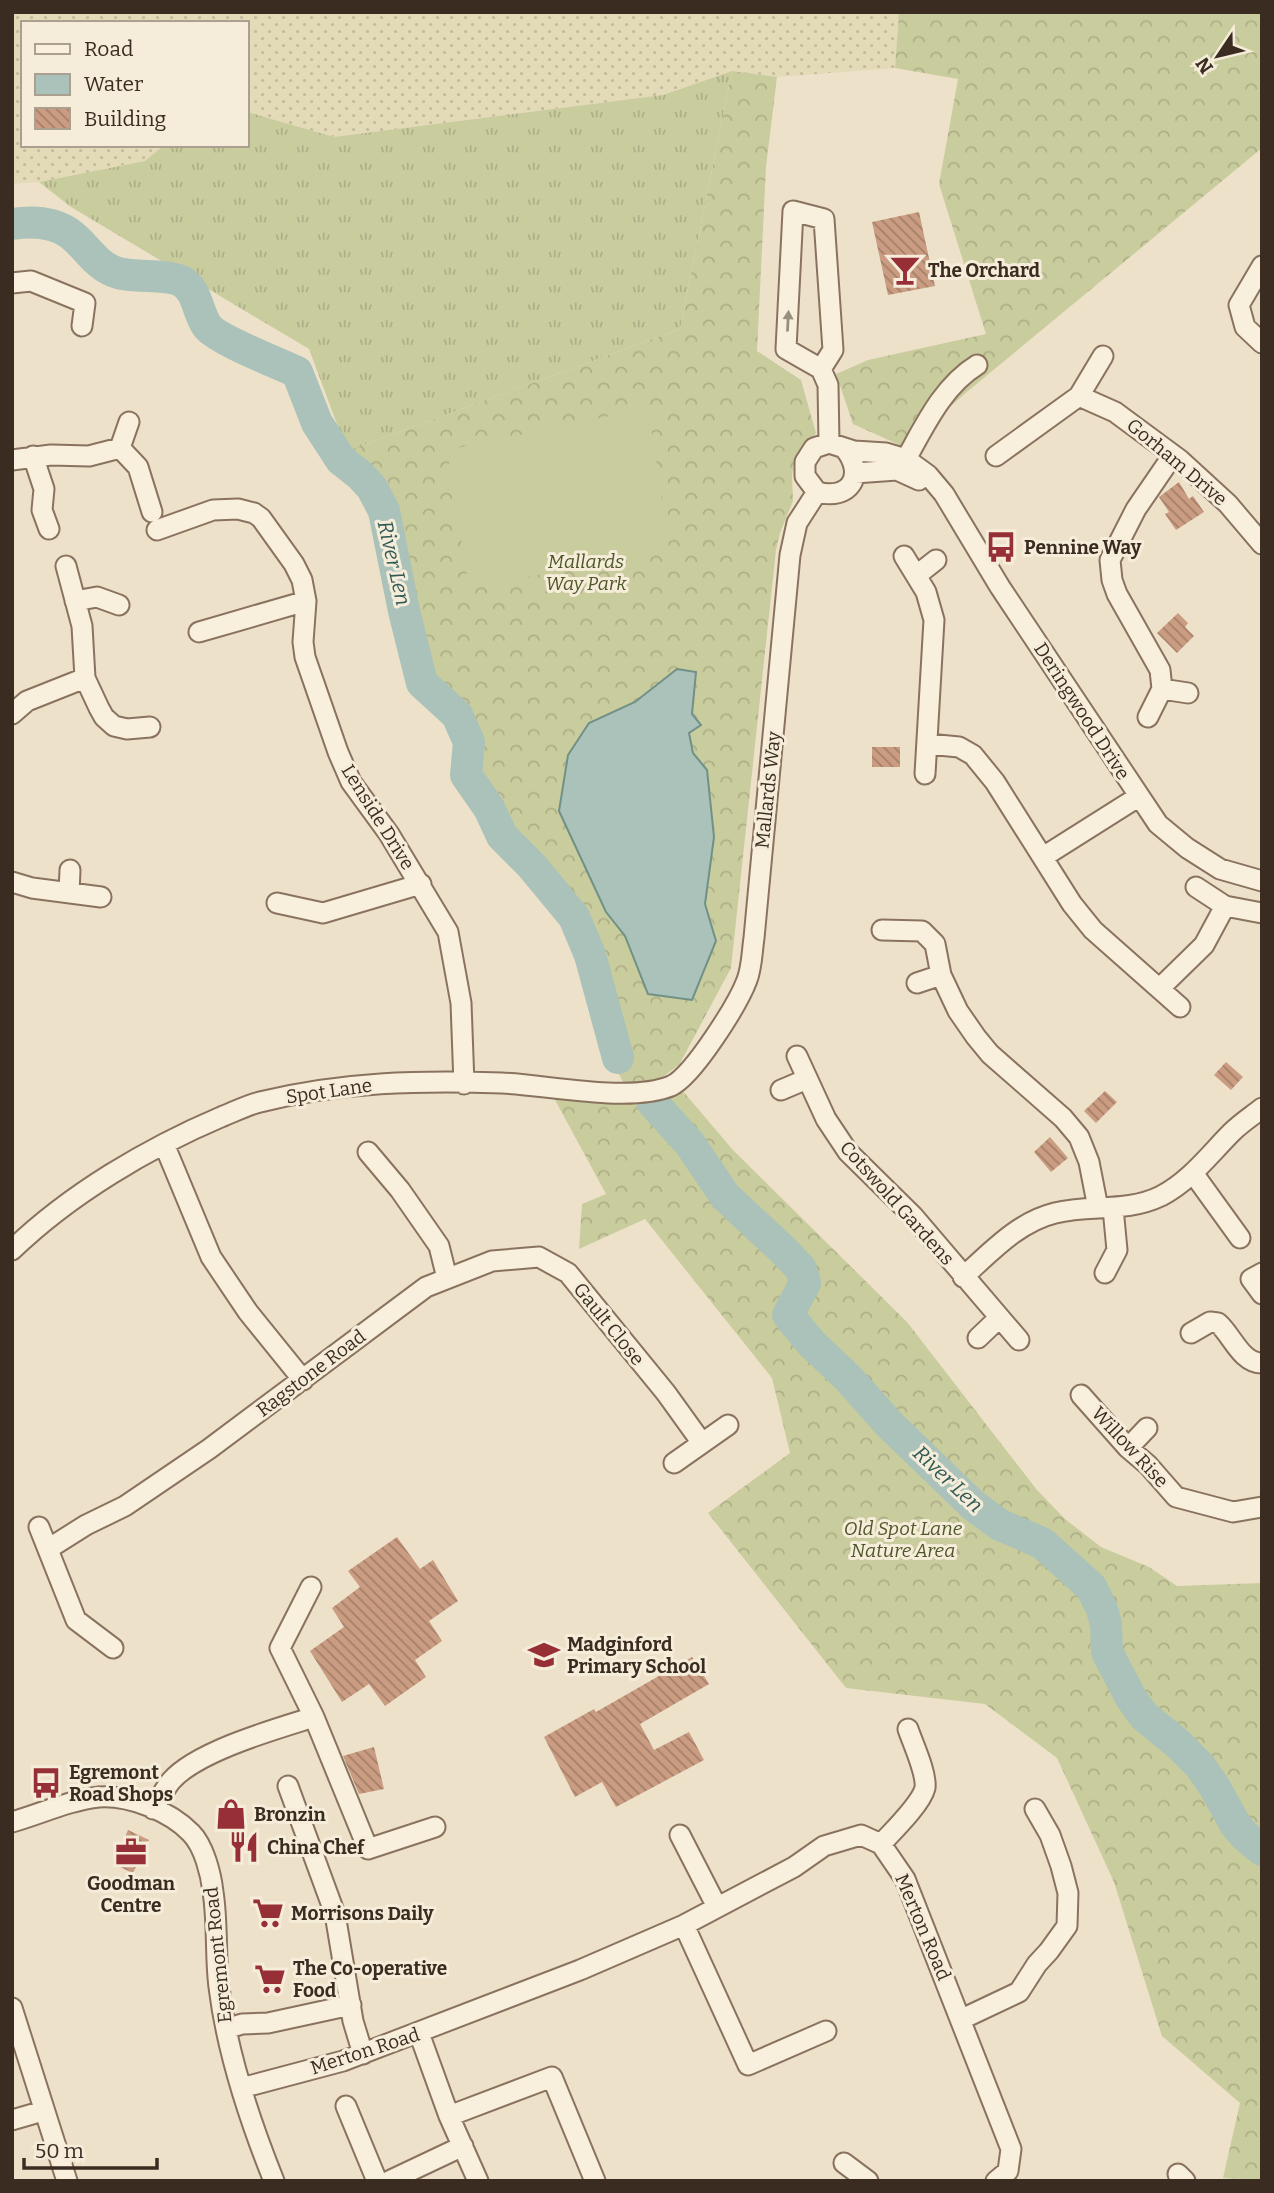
<svg xmlns="http://www.w3.org/2000/svg" width="1274" height="2193" font-family="Bitter,serif">
<style>
.farmland{fill:url(#farmland-dots)}
.grass{fill:url(#grass-tufts)}
.forest{fill:url(#forest-crowns)}
.pitch{fill:#c9cc9d}
.water{fill:#aac2ba;stroke:#719187;stroke-width:2}
.lines{fill:none;stroke-linecap:round;stroke-linejoin:round}
.river{stroke:#aac2ba;stroke-width:32}
.building{fill:url(#building-back-hatch)}
.minor-casing{stroke:#8a735e;stroke-width:23}
.minor{stroke:#f8efdd;stroke-width:19}
.oneway{fill:#9a8e7f}
.labels{text-anchor:middle;dominant-baseline:central;stroke-width:6;stroke-linejoin:round;paint-order:stroke}
.poi-label{font-size:19px;font-weight:bold;fill:#3b2c21;stroke:#f5ecd9;text-anchor:start}
.street-label{font-size:19px;fill:#3b2c21;stroke:#f5ecd9}
.park-label{font-size:19px;font-style:italic;fill:#4e5729;stroke:#f5ecd9}
.water-label{font-size:21px;font-style:italic;fill:#315a55;stroke:#f5ecd9}
</style>
<defs>
<pattern id="farmland-dots" width="8" height="8" patternUnits="userSpaceOnUse" patternTransform="scale(1.75)"><rect width="8" height="8" fill="#e3dab7"/><path d="M2 2h.1M6 6h.1" fill="none" stroke="#c4bb9d" stroke-width="1.8" stroke-linecap="round"/></pattern>
<pattern id="grass-tufts" width="24" height="20" patternUnits="userSpaceOnUse" patternTransform="scale(1.75)"><rect width="24" height="20" fill="#c9cc9d"/><path d="M3 7l-1-3M5 7V3M7 7l1-3M15 17l-1-3M17 17v-4M19 17l1-3" fill="none" stroke="#aeaf87"/></pattern>
<pattern id="forest-crowns" width="20" height="18" patternUnits="userSpaceOnUse" patternTransform="scale(1.75)"><rect width="20" height="18" fill="#c9cc9d"/><path d="M2 6a3 3 0 1 1 6 0M12 15a3 3 0 1 1 6 0" fill="none" stroke="#aeaf87"/></pattern>
<pattern id="building-back-hatch" width="6" height="6" patternUnits="userSpaceOnUse" patternTransform="scale(1.75)"><rect width="6" height="6" fill="#ca9c81"/><path d="M-1 5l2 2M0 0l6 6M5-1l2 2" fill="none" stroke="#a57f69"/></pattern>
</defs>
<rect width="100%" height="100%" fill="#eee1ca"/>
<path class="farmland" d="M12,12h887l-4,56 -118,9 -45,-6 -69,24 -329,42 -87,-25v-89h-224v122h141l-19,16 -106,21 -27,2z"/>
<path class="grass" d="M732,71l-52,258 -333,122 -38,-102 -238,-142 -32,-25 106,-21 19,-16h83v-33l87,25 329,-42z"/>
<path class="forest" d="M899,12h363v136l-294,243 -64,56 -51,-23 -17,-50 32,-14 118,-26 -47,-150 19,-105 -63,-11z
M732,71l45,6 -11,90 -9,184 44,29 15,53 -22,29 -2,13 1,26 -13,32 -4,17 -45,418 -52,97 -25,18h22l57,67 174,172 130,168 28,29 36,28 48,20 28,19 85,-3v597l-39,-2 17,-75 -78,-67 -48,-154 -57,-124 -72,-54 -139,-16 -138,-175 82,-60 -18,-75 -127,-159 -66,30 3,-45 24,-10 -58,-107 76,-3 -13,-25 -20,-78 -15,-42 -16,-26 -52,-59 -47,-64 5,-29 -4,-22 -10,-18 -33,-37 -38,-171c-9,-22 -21,-35 -41,-49l7,-13 333,-122z"/>
<path class="pitch" d="M648,408l21,140 -200,41 -22,-139z"/>
<path class="water" d="M677,669l19,3 -4,42 9,11 -12,8 4,20 14,17 7,67 -9,67 11,37 -24,59 -44,-6 -23,-58 -19,-24 -47,-101 9,-56 21,-32 46,-21z"/>
<g class="lines">
<path class="river" d="M12,224c19,-3 41,-2 57,9 18,13 26,33 49,40 18,5 47,1 63,8 17,9 16,31 26,45 9,13 73,38 90,46l20,51 24,37 19,15 12,13 12,23 20,100 18,72 35,32 12,27 -3,33 23,33 13,28 29,29 43,52 16,38 28,103
M653,1103l37,41 35,52 59,55 17,18 4,14 -17,32 24,29 37,35 40,45 85,82 26,19 42,18 49,44 11,22 4,16 1,27 24,46 13,18 33,27 23,23 14,20 21,38 10,12 17,14"/>
</g>
<path class="building" d="M919,212l16,74 -47,9 -16,-73z
M1179,482l10,17 4,-3 11,16 -28,18 -11,-16 4,-2 -10,-15z
M1178,613l10,10 -3,4 9,9 -17,17 -20,-20z
M872,747h28v20h-28z
M1226,1062l17,15 -12,13 -17,-15z
M1105,1091l12,11 -21,21 -12,-12z
M1050,1137l18,21 -17,14 -17,-20z
M397,1537l23,32 13,-9 25,41 -29,20 13,20 -27,19 11,17 -41,29 -16,-22 -27,18 -32,-51 34,-24 -12,-19 28,-21 -12,-16z
M692,1657l17,27 -69,40 14,26 35,-18 15,28 -88,47 -14,-25 -27,15 -31,-60 50,-28 2,3z
M374,1747l10,42 -25,5 -16,-38z
M128,1830l21,10 -16,33 -20,-9z"/>
<g class="lines">
<defs>
<path id="minor" d="M1262,266l-23,39 6,22 17,16
M12,283l19,-2 54,22 -3,23
M821,369l12,-19 -9,-131 -31,-8 -7,138 35,20 7,16 1,58
M1079,396l36,16 65,48 48,44 34,40
M129,422l-9,26 18,19 14,45
M845,449c21,26 5,52 -28,43l-12,-16v-14l9,-14 15,-5 25,8 32,2 20,6 22,16 16,19 56,93 158,237 29,24 33,21 42,12
M33,456l11,33 -2,21 7,19
M996,456l83,-60 24,-40
M906,459c19,-34 37,-73 71,-94
M12,460l39,-5 38,1 31,-8
M855,473l42,-3 22,10
M157,530l56,-20 25,-1 16,4 7,5 33,46 8,16 4,21 -3,41 2,15 33,95 13,30 38,52 59,98 13,71 3,81
M904,556l22,36 8,28 -9,154
M66,566l16,60 3,52 14,30 5,9 10,9 13,3 23,-2
M917,575l19,-15
M75,601l22,-4 22,8
M199,632l107,-31
M1162,689l26,4
M12,714l15,-13 58,-23
M1148,717l14,-28 -2,-19 -43,-76 -5,-14 -2,-20 26,-51 37,-54
M928,744l31,3 14,8 22,27 77,122 21,26 87,77
M1043,857l95,-60
M12,882l20,6 69,9
M1196,887l29,19 37,7
M69,893l1,-23
M277,903l46,10 98,-29
M882,930l40,1 13,13 6,31 17,36 18,26 14,17 73,64 16,19 10,25 9,46
M917,983l24,-8
M1160,988l44,-43 21,-39
M797,1056l29,63 22,33 65,64 106,124
M781,1090l26,-11
M164,1144l47,113 37,55 55,68
M368,1152l32,38 39,56 8,32
M1193,1173l47,65
M12,1250c58,-56 136,-102 209,-133 13,-5 26,-12 39,-15 80,-20 161,-22 242,-19 46,2 127,20 169,3 22,-10 67,-82 76,-106 5,-13 5,-29 7,-42l36,-383 7,-32 20,-31
M1105,1273l12,-23 -4,-42
M1262,1273l-11,6 11,15
M963,1277c28,-25 55,-55 92,-64 36,-9 71,0 106,-17 29,-15 48,-41 71,-64 9,-9 20,-16 30,-24
M1191,1333l19,-11 8,1c14,12 23,40 44,40
M978,1338l21,-20
M1081,1395l47,53 20,17 28,32 57,15 29,-5
M1128,1448l19,-20
M674,1463l54,-38
M39,1527l37,93 37,28
M48,1549l38,-24 39,-19 84,-57 217,-162 66,-26 47,-4 29,16 98,120 36,50
M311,1587l-31,61 34,69
M288,1786l47,128 18,107 10,33
M153,1809c6,-9 11,-19 18,-28 26,-30 105,-52 143,-64l54,132 67,-22
M12,1822c28,-8 58,-22 87,-25 30,-2 71,14 92,36 13,13 20,41 22,59 5,31 2,64 6,95 8,66 30,132 55,194
M680,1835l37,72
M881,1844c12,-13 40,-40 44,-56 2,-15 -12,-44 -17,-59
M684,1925l64,140 78,-34
M12,2008l55,173
M962,2019l57,-27 18,-28 12,-13 18,-25 1,-33 -7,-27 -11,-31 -15,-26
M226,2029l16,-5 26,-1 83,-18
M419,2033l30,83 29,65
M241,2088l102,-27 237,-91 104,-45 110,-58 30,-21 37,-11 20,9 24,35 106,270 -3,22 -12,10
M346,2106l31,75
M449,2116l103,-39 43,104
M12,2120l31,-9
M844,2163l24,18
M1178,2174l7,7
M389,2181l74,-35"/>
</defs>
<use href="#minor" class="minor-casing"/>
<use href="#minor" class="minor"/>
</g>
<defs><path id="oneway-solid" d="M-6-.8H1V-3.2L6.5 0L1 3.2V.8H-6Z" transform="scale(1.75)"/></defs>
<use class="oneway" href="#oneway-solid" transform="translate(788 321) rotate(-87)"/>
<defs>
<symbol id="bar-bare" viewBox="-9 -9 18 18"><path d="M-6-5H6L.8 .8V4.5H3.5V6h-7V4.5H-.8V.8Z" fill="#973036" stroke="#f5ecd9" stroke-width="2.5" paint-order="stroke"/></symbol>
<symbol id="bus-bare" viewBox="-9 -9 18 18"><path d="M-5-6H5V4H4V6H2V4H-2V6H-4V4H-5ZM-3.5-4V0h7V-4ZM-3.5 1.2v1.5H-2V1.2ZM2 1.2v1.5H3.5V1.2Z" fill="#973036" stroke="#f5ecd9" stroke-width="2.5" paint-order="stroke"/></symbol>
<symbol id="school-bare" viewBox="-9 -9 18 18"><path d="M0-5L7-2L0 1L-7-2ZM-4 1L0 2.5L4 1V4Q0 6-4 4Z" fill="#973036" stroke="#f5ecd9" stroke-width="2.5" paint-order="stroke"/></symbol>
<symbol id="shop-bare" viewBox="-9 -9 18 18"><path d="M-5-2.5h2.3a2.7 3.5 0 0 1 5.4 0H5L5.5 6h-11ZM-1.5-2.5h3a1.5 2.3 0 0 0-3 0Z" fill="#973036" stroke="#f5ecd9" stroke-width="2.5" paint-order="stroke"/></symbol>
<symbol id="restaurant-bare" viewBox="-9 -9 18 18"><path d="M-5-6h1v4h1v-4h1v4h1v-4h1v5L-1.5 .5V6h-2V.5L-5-1ZM5-6V6H3V1.5H1.5Q1.5-4 5-6Z" fill="#973036" stroke="#f5ecd9" stroke-width="2.5" paint-order="stroke"/></symbol>
<symbol id="office-bare" viewBox="-9 -9 18 18"><path d="M-6-3h4V-5.5h4V-3h4V5H-6ZM-1-4.5V-3h2v-1.5ZM-6 0V1H6V0Z" fill="#973036" stroke="#f5ecd9" stroke-width="2.5" paint-order="stroke"/></symbol>
<symbol id="supermarket-bare" viewBox="-9 -9 18 18"><path d="M-6-5.5h2.5l.6 2H6L4.5 2H-2.5L-4.4-4H-6ZM-1.5 3.2a1.3 1.3 0 1 0 .1 0ZM3 3.2a1.3 1.3 0 1 0 .1 0Z" fill="#973036" stroke="#f5ecd9" stroke-width="2.5" paint-order="stroke"/></symbol>
</defs>
<g fill-rule="evenodd">
<use href="#bar-bare" x="883" y="248" width="44" height="44"/>
<use href="#bus-bare" x="979" y="525" width="44" height="44"/>
<use href="#school-bare" x="522" y="1633" width="44" height="44"/>
<use href="#bus-bare" x="24" y="1761" width="44" height="44"/>
<use href="#shop-bare" x="209" y="1792" width="44" height="44"/>
<use href="#restaurant-bare" x="222" y="1825" width="44" height="44"/>
<use href="#office-bare" x="109" y="1830" width="44" height="44"/>
<use href="#supermarket-bare" x="246" y="1891" width="44" height="44"/>
<use href="#supermarket-bare" x="248" y="1957" width="44" height="44"/>
</g>
<g class="labels">
<g class="poi-label">
<text x="928" y="270">The Orchard</text>
<text x="1024" y="547">Pennine Way</text>
<text x="567" y="1644">Madginford<tspan x="567" dy="22">Primary School</tspan></text>
<text x="69" y="1772">Egremont<tspan x="69" dy="22">Road Shops</tspan></text>
<text x="254" y="1814">Bronzin</text>
<text x="267" y="1847">China Chef</text>
<text x="131" y="1883" text-anchor="middle">Goodman<tspan x="131" dy="22">Centre</tspan></text>
<text x="291" y="1913">Morrisons Daily</text>
<text x="293" y="1968">The Co-operative<tspan x="293" dy="22">Food</tspan></text>
</g>
<g class="street-label">
<text transform="translate(1177 462) rotate(40)">Gorham Drive</text>
<text transform="translate(1082 711) rotate(57)">Deringwood Drive</text>
<text transform="translate(768 790) rotate(-84)">Mallards Way</text>
<text transform="translate(378 817) rotate(58)">Lenside Drive</text>
<text transform="translate(329 1091) rotate(-8)">Spot Lane</text>
<text transform="translate(897 1203) rotate(48)">Cotswold Gardens</text>
<text transform="translate(609 1324) rotate(51)">Gault Close</text>
<text transform="translate(311 1373) rotate(-37)">Ragstone Road</text>
<text transform="translate(1130 1447) rotate(47)">Willow Rise</text>
<text transform="translate(923 1927) rotate(67)">Merton Road</text>
<text transform="translate(218 1955) rotate(-96)">Egremont Road</text>
<text transform="translate(365 2051) rotate(-18)">Merton Road</text>
</g>
<g class="park-label">
<text x="586" y="561">Mallards<tspan x="586" dy="22">Way Park</tspan></text>
<text x="903" y="1528">Old Spot Lane<tspan x="903" dy="22">Nature Area</tspan></text>
</g>
<g class="water-label">
<text transform="translate(394 563) rotate(77)">River Len</text>
<text transform="translate(948 1479) rotate(43)">River Len</text>
</g>
</g>
<rect width="1274" height="2193" fill="none" stroke="#3b2c21" stroke-width="28"/>
<rect x="21" y="21" width="228" height="126" fill="#f5ecd9" stroke="#ab9f8f" stroke-width="2"/>
<rect x="35" y="44" width="35" height="10" fill="#f8efdd" stroke="#ab9f8f" stroke-width="2"/>
<text x="84" y="56" font-size="21" fill="#3b2c21">Road</text>
<rect x="35" y="74" width="35" height="21" fill="#aac2ba" stroke="#ab9f8f" stroke-width="2"/>
<text x="84" y="91" font-size="21" fill="#3b2c21">Water</text>
<rect x="35" y="108" width="35" height="21" fill="url(#building-back-hatch)" stroke="#ab9f8f" stroke-width="2"/>
<text x="84" y="126" font-size="21" fill="#3b2c21">Building</text>
<g transform="translate(1218 56) rotate(235)" stroke="#f5ecd9" stroke-width="5" paint-order="stroke">
<path d="M0-5L12 26L0 18L-12 26Z" fill="#3b2c21"/>
<text y="-10" font-size="19" font-weight="bold" text-anchor="middle" fill="#3b2c21">N</text>
</g>
<path d="M24 2158v10h133v-10" fill="none" stroke="#3b2c21" stroke-width="3.5"/>
<text x="35" y="2158" font-size="21" fill="#3b2c21" stroke="#f5ecd9" stroke-width="5" paint-order="stroke">50 m</text>
</svg>
